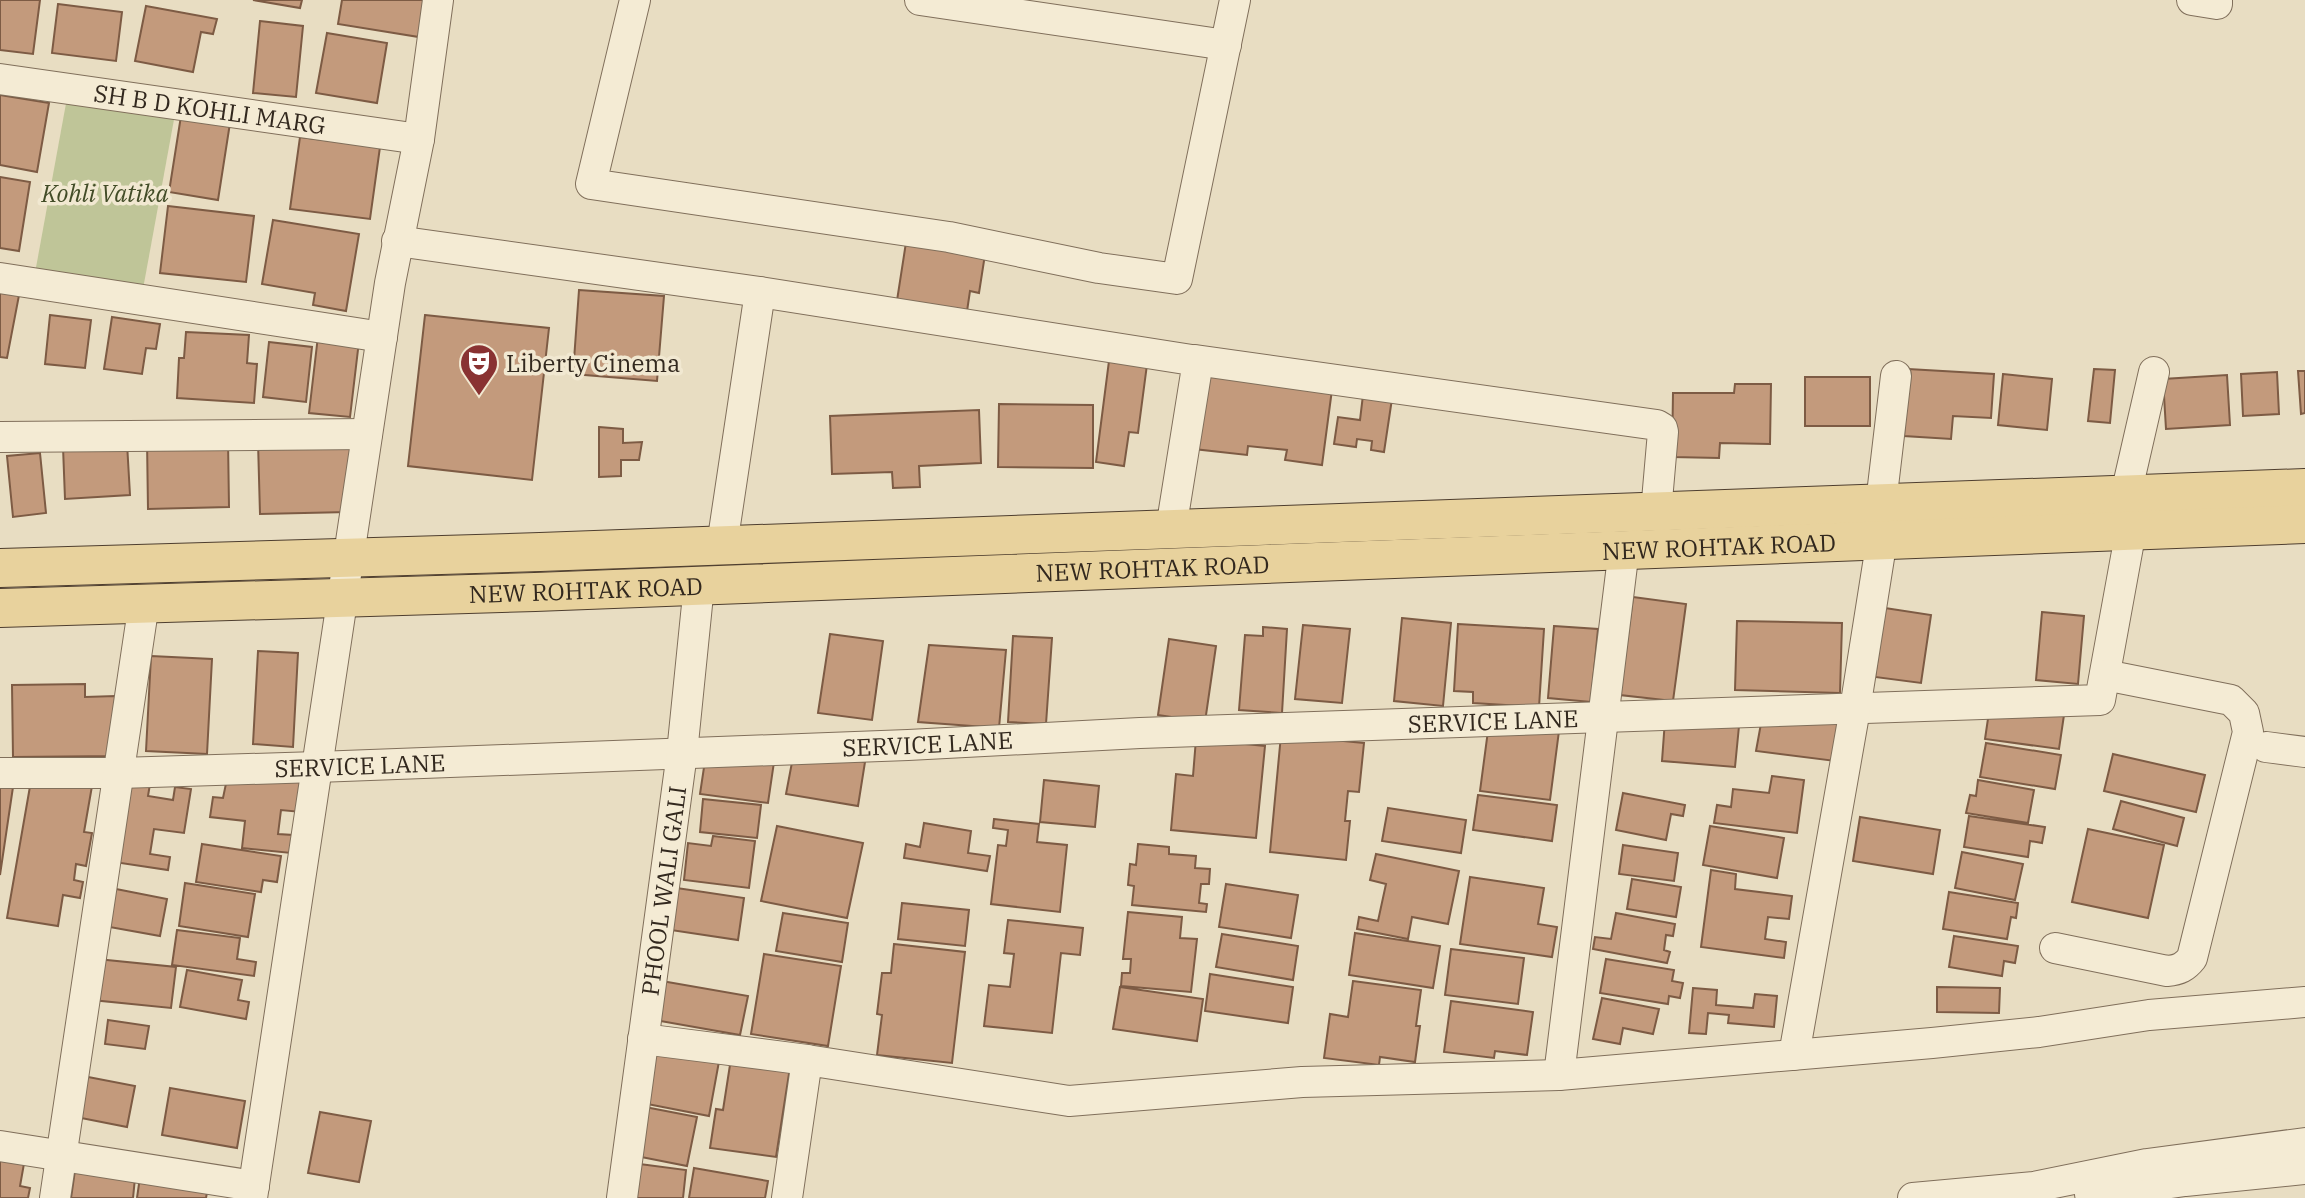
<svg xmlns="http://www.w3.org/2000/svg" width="2305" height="1198" font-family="'IBM Plex Serif',serif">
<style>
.green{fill:#bfc598}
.building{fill:#c39a7c;stroke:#7d5b44;stroke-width:2}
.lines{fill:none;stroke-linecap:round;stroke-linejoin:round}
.minor-casing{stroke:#806f5b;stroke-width:32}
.major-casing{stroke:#4e3e2f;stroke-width:40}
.minor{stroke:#f4ebd4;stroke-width:30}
.major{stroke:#e8d29d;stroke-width:38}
.labels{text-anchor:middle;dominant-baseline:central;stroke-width:7;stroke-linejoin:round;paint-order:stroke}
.street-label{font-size:24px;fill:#32281e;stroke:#f1e8d1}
.park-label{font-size:24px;font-style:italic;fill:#424c27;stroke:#f1e8d1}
.poi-label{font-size:24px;fill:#32281e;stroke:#f1e8d1;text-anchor:start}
</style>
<rect width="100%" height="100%" fill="#e8ddc2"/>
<path class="green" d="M67,98l108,16 -32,175 -108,-16z"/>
<path class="building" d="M0,0h40l-7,54 -33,-4z
M253,0h49l-2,8z
M342,0h90l-7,38 -87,-14z
M58,4l64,8 -6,49 -64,-8z
M146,6l71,13 -4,15 -12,-2 -8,40 -58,-11z
M260,21l43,5 -7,71 -43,-4z
M327,33l60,10 -10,60 -61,-10z
M0,95l49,8 -12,69 -37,-7z
M181,116l49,7 -12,77 -49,-8z
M300,137l80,10 -10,72 -80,-10z
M0,177l30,5 -11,69 -19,-3z
M168,206l86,10 -8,66 -86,-9z
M273,220l86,14 -13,77 -33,-6 2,-12 -53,-9z
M907,236l79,12 -7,45 -9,-2 -4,27 -70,-11z
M0,286l20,4 -13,68 -7,-1z
M579,290l85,6 -7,85 -84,-7z
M50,315l41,5 -6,48 -40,-4z
M425,315l124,13 -17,152 -124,-14z
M112,317l48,7 -4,25 -10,-1 -4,26 -38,-5z
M186,332l63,3 -2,28 10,1 -3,39 -77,-5 2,-40h5z
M318,336l41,5 -9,76 -41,-4z
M269,342l43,5 -6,55 -43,-5z
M1110,353l38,4 -10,76 -9,-1 -5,34 -28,-4z
M1204,366l129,16 -11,83 -37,-5 2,-10 -39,-4 -1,9 -53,-6z
M1908,369l86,5 -3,44 -38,-2 -2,23 -47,-3z
M2094,369l21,1 -5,53 -22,-2z
M2298,371h7v42l-4,1z
M2277,372l2,42 -36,2 -2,-42z
M2003,374l49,5 -5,51 -49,-5z
M2227,375l3,50 -64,4 -3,-50z
M1805,377h65v49h-65z
M1735,384h36l-1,60 -50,-1 -1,15 -47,-1 1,-64h61z
M1393,392l-9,60 -13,-2 1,-9 -15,-2 -1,8 -22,-3 4,-27 22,3 3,-25z
M999,404l94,1v63l-95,-1z
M979,410l2,53 -62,3 1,21 -27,1 -1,-16 -60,2 -2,-58z
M599,427l24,2v14l19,-1 -3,18h-18v16l-22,1z
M360,438l-12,74 -88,2 -2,-72z
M228,439l1,68 -81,2 -1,-69z
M127,443l3,52 -65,4 -2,-52z
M40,453l6,60 -33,4 -6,-61z
M1633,597l53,7 -13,97 -53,-6z
M1885,608l46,7 -10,68 -46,-6z
M2042,612l42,4 -6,68 -42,-4z
M1402,618l49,5 -8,83 -49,-5z
M1737,621l105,2 -2,70 -105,-3z
M1458,624l86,5 -5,78 -66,-4v-11l-19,-1z
M1303,625l47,4 -8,74 -47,-4z
M1554,626l44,3 -7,73 -43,-4z
M1263,627l24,2 -5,84 -43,-3 6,-75 18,1z
M830,634l53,7 -11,79 -54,-7z
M1013,636l39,2 -6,86 -38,-2z
M1169,639l47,7 -11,76 -47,-7z
M929,645l77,5 -7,78 -81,-6z
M258,651l40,2 -5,94 -40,-3z
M151,656l61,3 -5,95 -61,-3z
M85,684v13l30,-1v60l-102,1 -1,-72z
M1990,705l74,10 -5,34 -74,-10z
M1762,718l76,3 -3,40 -79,-10z
M1665,720l74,6 -4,41 -73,-6z
M1489,723l70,8 -9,69 -70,-9z
M1281,735l83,8 -5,49 -11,-1 -3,30h5l-4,39 -76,-8z
M1196,739l69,7 -9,92 -85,-8 5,-56 17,2z
M1986,743l75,12 -6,34 -75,-12z
M706,754l68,8 -6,41 -68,-9z
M820,754l45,8 -7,44 -72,-12 7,-37z
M2113,754l92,21 -9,37 -92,-21z
M228,774l77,4 -4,34 -20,-2 -3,24 15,1 -2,18 -49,-5 3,-27 -35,-4 3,-20 10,1z
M32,775l60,11 -8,46 8,1 -6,33 -10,-2 -2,16 9,2 -3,16 -17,-3 -5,31 -51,-8z
M1772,776l32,4 -7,53 -83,-10 3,-18 14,2 2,-18 36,4z
M126,780l24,4 -2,12 25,4 2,-13 16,2 -7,44 -30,-4 -4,25 20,3 -2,13 -54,-8z
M1044,780l55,6 -4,41 -55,-5z
M1978,780l56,10 -6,33 -62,-10 4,-18 6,1z
M0,785l13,2 -13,88z
M1623,793l62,12 -2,11 -12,-2 -5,26 -50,-10z
M1478,795l79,10 -5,36 -79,-11z
M703,799l58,6 -4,33 -57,-6z
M2121,801l63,17 -7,28 -64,-17z
M1388,808l78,12 -5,33 -79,-12z
M1969,816l76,11 -3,16 -12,-2 -2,16 -64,-10z
M1860,817l80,13 -7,44 -80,-13z
M994,819l45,5 -2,18 30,3 -7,67 -69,-8 7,-59 8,1 2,-16 -15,-2z
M924,823l47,8 -3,22 22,3 -3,15 -83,-13 2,-14 14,3z
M777,826l86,17 -16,75 -86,-17z
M1710,826l74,12 -7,40 -74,-13z
M2088,829l76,16 -16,73 -76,-16z
M713,836l42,5 -6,47 -65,-8 4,-37 23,3z
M202,844l79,12 -4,26 -14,-2 -2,12 -65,-10z
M1138,844l31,3v7l27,2 -1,12 15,1 -1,15h-8l-2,19 8,1 -1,8 -74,-7 2,-19 -6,-1 2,-21 6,1z
M1623,845l55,8 -4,28 -55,-7z
M1962,852l61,12 -8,36 -60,-12z
M1376,854l83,17 -11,53 -36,-7 -4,22 -51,-10 2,-12 19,4 8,-37 -16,-4z
M1711,870l25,4 -1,15 57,7 -3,23 -21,-2 -3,22 21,3 -2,16 -83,-11z
M1470,877l74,11 -6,36 19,3 -5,30 -92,-13z
M1632,879l49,8 -5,30 -49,-8z
M185,883l70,11 -7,43 -69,-11z
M1226,884l72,11 -7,43 -72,-11z
M670,887l74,11 -6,42 -74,-11z
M111,888l56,11 -7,37 -56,-10z
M1949,892l69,11 -2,15 -5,-1 -4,22 -64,-10z
M902,903l67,7 -4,36 -67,-7z
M1128,912l54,5 -2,21 17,1 -6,53 -70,-6 1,-13h8l1,-14h-8z
M783,913l65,10 -6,39 -66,-11z
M1616,913l59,11 -2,12 -7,-1 -2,15 6,2 -3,11 -74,-14 2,-12 16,2z
M1008,920l75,8 -3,27 -19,-2 -9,80 -68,-7 5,-41 21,2 4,-33 -10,-1z
M177,930l63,8 -3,21 19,3 -2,14 -82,-11z
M1355,933l85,13 -7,42 -84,-13z
M1222,934l76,12 -5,34 -77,-13z
M1954,936l64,10 -3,17 -11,-2 -2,15 -53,-9z
M894,944l71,8 -13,111 -75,-8 5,-40 -5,-1 5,-41h9z
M1451,949l73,9 -6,46 -73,-9z
M764,954l77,12 -13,80 -77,-12z
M97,959l79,8 -5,41 -79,-8z
M1606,959l68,11 -2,11 11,2 -3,15 -11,-2 -1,8 -68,-11z
M187,970l55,10 -4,20 11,2 -3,17 -66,-12z
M1210,974l83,13 -5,36 -83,-12z
M656,980l92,16 -8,39 -91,-16z
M1353,981l68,9 -5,36h4l-5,36 -35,-5 -1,8 -55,-7 6,-44 18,3z
M1120,987l83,12 -6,42 -84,-12z
M1937,987l63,1 -1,25 -62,-1z
M1693,988l24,2 -1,15 37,3 2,-14 22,2 -3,31 -46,-4 1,-8 -21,-2 -2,21 -17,-1z
M1602,998l57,11 -6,25 -30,-6 -3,16 -27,-5z
M1451,1001l82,11 -6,43 -32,-4 -1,7 -50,-6z
M108,1020l41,6 -4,23 -40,-5z
M648,1044l72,12 -11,60 -72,-14z
M732,1052l59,9 -15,96 -66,-9 6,-39 7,1z
M83,1076l52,10 -8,41 -51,-10z
M170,1088l75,13 -8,47 -75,-13z
M640,1106l57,11 -10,49 -56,-11z
M320,1112l51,9 -12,61 -51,-9z
M0,1153l25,5 -5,28 10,2 -2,10h-28z
M632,1163l54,7 -3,28h-55z
M694,1168l74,13 -3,17h-76z
M75,1170l60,8 -2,20h-62z
M140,1177l68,10 -2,11h-69z"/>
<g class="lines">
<defs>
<g id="minor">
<path d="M635,0l-44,184 358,53 150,31 78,11 58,-279"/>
<path d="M920,0l306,45"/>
<path d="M2192,0l25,4v-4"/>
<path id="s1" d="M0,79l419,60"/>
<path d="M397,241l363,51 438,69 -27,168"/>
<path d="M0,278l382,59"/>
<path d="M1195,360l462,65 5,3 1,4 -7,80"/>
<path d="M0,437l367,-3"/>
<path d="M2126,494l28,-122"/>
<path d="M1881,503l15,-127"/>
<path d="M722,545l38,-253"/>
<path d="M2266,747l39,5"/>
<path id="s2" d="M0,773h119l198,-6 591,-22 232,-12 960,-33 31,-170"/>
<path d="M2055,948l112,23c12,-1 18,-4 25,-13l56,-226 -4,-19 -13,-13 -126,-25"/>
<path d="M643,1039l164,21"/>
<path d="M1794,1055l61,-346 27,-170"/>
<path d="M1559,1075l65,-526"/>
<path d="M0,1146l254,40"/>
<path d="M2090,1194l95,-13 120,-12"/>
<path d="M55,1198l89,-595"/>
<path d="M252,1198l138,-915 29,-144 19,-139"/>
<path id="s3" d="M622,1198l60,-445 17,-168"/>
<path d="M787,1198l20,-138 262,41 233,-19 257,-7 373,-32 107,-11 110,-17 156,-13"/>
<path d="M1913,1198l121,-11 113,-23 158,-21"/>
</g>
<g id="major">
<path d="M0,568l540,-16 1765,-64"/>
<path id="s4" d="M0,608l535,-16 1770,-68"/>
</g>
</defs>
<use href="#minor" class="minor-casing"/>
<use href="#major" class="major-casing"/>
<use href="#minor" class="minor"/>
<use href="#major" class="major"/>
</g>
<defs>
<symbol id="theatre-pin" viewBox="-11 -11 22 30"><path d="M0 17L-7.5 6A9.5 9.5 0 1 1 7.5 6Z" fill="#893232" stroke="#f1e8d1"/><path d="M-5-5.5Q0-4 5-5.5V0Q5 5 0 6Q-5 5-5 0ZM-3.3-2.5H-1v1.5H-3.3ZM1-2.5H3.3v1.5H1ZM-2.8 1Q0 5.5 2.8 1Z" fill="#fff"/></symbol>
</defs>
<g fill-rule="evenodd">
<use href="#theatre-pin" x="457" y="341" width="44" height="60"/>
</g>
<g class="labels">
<g class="street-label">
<text stroke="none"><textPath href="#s1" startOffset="212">SH B D KOHLI MARG</textPath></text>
<text stroke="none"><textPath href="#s4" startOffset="1720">NEW ROHTAK ROAD</textPath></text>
<text stroke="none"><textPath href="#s4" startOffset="1153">NEW ROHTAK ROAD</textPath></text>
<text stroke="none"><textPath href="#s4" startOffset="586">NEW ROHTAK ROAD</textPath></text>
<text stroke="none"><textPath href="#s2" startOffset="1494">SERVICE LANE</textPath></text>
<text stroke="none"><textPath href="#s2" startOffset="928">SERVICE LANE</textPath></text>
<text stroke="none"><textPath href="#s2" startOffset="360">SERVICE LANE</textPath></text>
<text stroke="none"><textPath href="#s3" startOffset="310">PHOOL WALI GALI</textPath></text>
</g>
<g class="park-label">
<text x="105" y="193">Kohli Vatika</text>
</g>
<g class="poi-label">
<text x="506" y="363">Liberty Cinema</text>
</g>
</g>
</svg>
